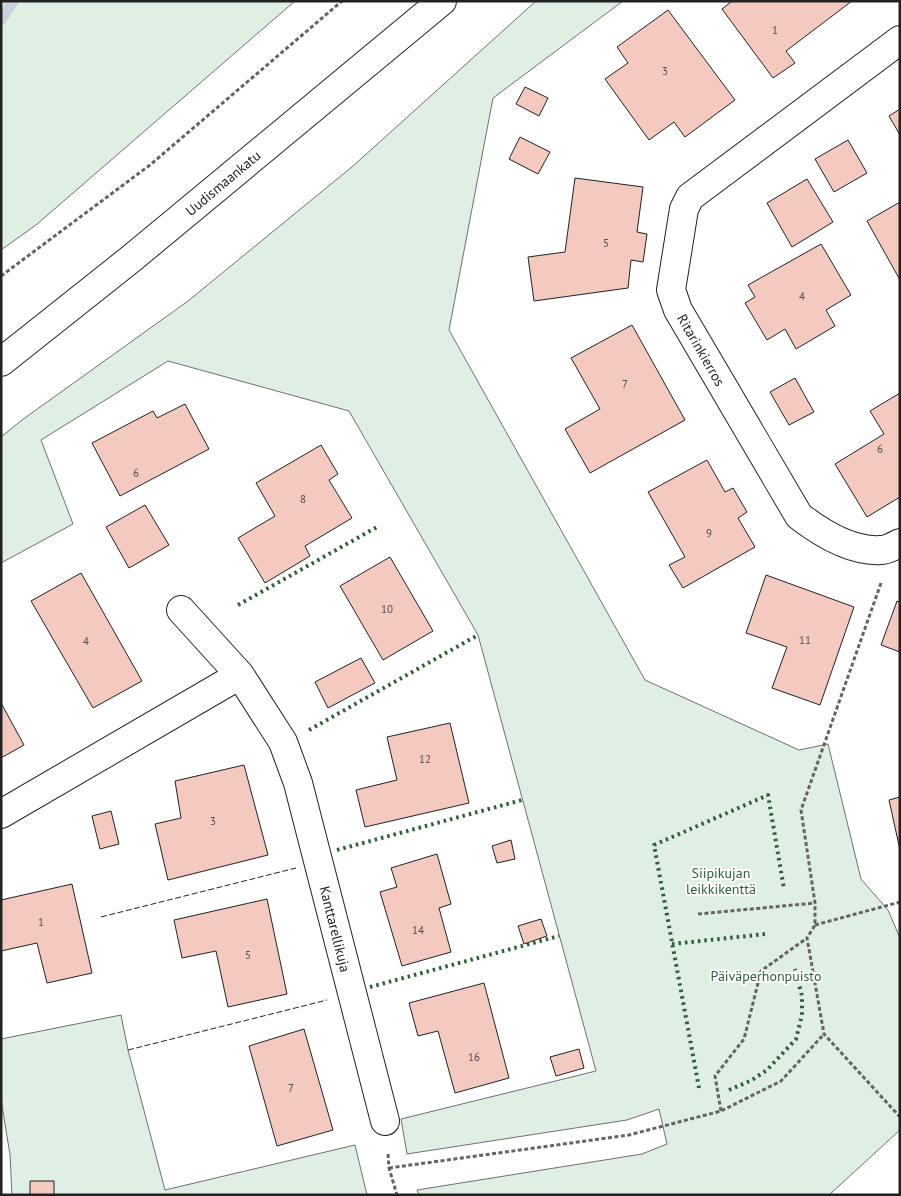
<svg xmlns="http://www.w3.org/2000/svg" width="901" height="1196" font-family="'PT Sans',sans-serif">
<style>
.green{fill:#e0efe3;stroke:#6f6f6f}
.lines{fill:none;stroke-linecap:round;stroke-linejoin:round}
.stream{stroke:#c7d3dd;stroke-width:11}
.building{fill:#f3c9c0;stroke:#222}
.minor-casing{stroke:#222;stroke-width:30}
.tertiary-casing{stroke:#222;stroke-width:30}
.path{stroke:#646464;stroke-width:3;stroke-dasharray:4 2.5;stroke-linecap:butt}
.minor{stroke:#fff;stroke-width:28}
.tertiary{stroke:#fff;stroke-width:28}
.hedge{stroke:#2f5e38;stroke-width:4;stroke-dasharray:2.5 4;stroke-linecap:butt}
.fence{stroke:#222;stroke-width:1;stroke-dasharray:6 2.5;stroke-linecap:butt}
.labels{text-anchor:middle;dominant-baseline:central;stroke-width:4;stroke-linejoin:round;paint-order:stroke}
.number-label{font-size:11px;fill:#564c4a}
.street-label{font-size:14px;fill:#222;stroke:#fff}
.park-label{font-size:14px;fill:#2f5e38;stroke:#fff}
</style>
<rect width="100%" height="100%" fill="#fff"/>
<path class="green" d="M1,1h294l-259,224 -35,25z
M536,1h87l-130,97 -44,232 196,350 154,70 29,-6 33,135 27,31 12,28v192l-71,65h-410l-2,-5 225,-36 25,-10 -8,-35 -32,11 -220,34 -6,-35 195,-48 -118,-436 -129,-224 -181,-50 -127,79 32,84 -72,39v-126l21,-17 166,-119 165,-135z
M121,1015l7,35 37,140 190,-45 12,50h-355l-2,-40 -9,-56v-60z"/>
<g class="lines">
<path class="stream" d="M1,20l12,-19"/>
</g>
<path class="building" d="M732,1h120l-66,50 9,12 -22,15 -51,-69z
M668,10l67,90 -50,37 -11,-15 -25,18 -44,-61 23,-16 -11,-16z
M525,87l23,11 -9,18 -23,-12z
M900,109v26l-11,-19z
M520,137l30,15 -12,22 -29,-15z
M848,140l19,33 -33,19 -19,-33z
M575,178l68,9 -6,45 10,2 -4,28 -12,-2 -3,28 -94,13 -6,-44 37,-5z
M807,179l26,43 -41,25 -25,-44z
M900,202v78l-33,-59z
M821,244l30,51 -25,15 9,16 -39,23 -11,-20 -18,11 -22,-37 10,-6 -7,-12z
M632,325l53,95 -95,53 -25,-44 35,-20 -29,-51z
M795,378l19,34 -25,13 -19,-33z
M900,393v104l-33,20 -32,-53 49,-30 -14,-23z
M185,404l24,45 -89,47 -28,-53 61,-32 4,7z
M321,445l17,29 -9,6 23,38 -47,28 5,10 -45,27 -27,-45 37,-22 -19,-33z
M707,460l18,32 8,-4 14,24 -9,6 17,29 -72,41 -14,-23 16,-8 -37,-65z
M145,505l24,40 -40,23 -23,-41z
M390,557l43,74 -50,29 -43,-74z
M81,573l61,108 -49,27 -62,-107z
M766,575l88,32 -34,98 -48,-17 15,-41 -41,-14z
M897,601l3,1v50l-19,-7z
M361,658l14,25 -47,25 -13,-26z
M1,703l23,42 -23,13z
M450,723l19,80 -104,24 -9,-37 41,-10 -10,-43z
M244,765l24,90 -100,25 -13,-56 26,-6 -6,-37z
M900,797v53l-11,-50z
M111,811l8,33 -19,5 -8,-33z
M511,840l4,19 -18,4 -5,-17z
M437,854l14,50 -12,4 12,44 -49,14 -22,-74 17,-5 -6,-19z
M72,884l20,89 -45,10 -10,-40 -36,8v-51z
M267,899l20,95 -59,13 -12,-56 -34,7 -8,-38z
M541,919l6,17 -23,8 -6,-18z
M484,983l25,95 -54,15 -17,-62 -20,5 -9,-33z
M304,1029l29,101 -56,16 -28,-100z
M579,1049l5,19 -28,8 -6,-19z
M30,1181h24v14h-24z"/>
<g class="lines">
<defs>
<path id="minor" d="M900,40l-210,157 -6,12 -13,81 7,20 121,206c22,17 53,36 82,34 6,0 13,-4 19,-7
M240,675l43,67 15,41 87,338
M1,814l239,-139 -59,-65"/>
<path id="tertiary" d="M1,362l131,-104 310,-257"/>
</defs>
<use href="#minor" class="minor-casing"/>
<use href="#tertiary" class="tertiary-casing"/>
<path class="path" d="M1,276l149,-111 192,-164
M881,583l-80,227 14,93v22l-8,13 17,96 76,83
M698,914l117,-11
M815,925l85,-23
M721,1111l-6,-35 29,-37 17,-68 46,-33
M388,1154l1,14 8,27
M389,1168l240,-33 92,-24 60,-30 43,-47"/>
<use href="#minor" class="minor"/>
<use href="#tertiary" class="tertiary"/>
<path class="hedge" d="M238,605l139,-78
M309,730l169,-95
M337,850l185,-50
M672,944l94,-10
M370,987l189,-51
M699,1088l-45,-243 114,-50 16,94
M729,1090l23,-10 15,-10 29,-31 6,-24v-19l-7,-27"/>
<path class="fence" d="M101,917l195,-49
M128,1050l199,-50"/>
</g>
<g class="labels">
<g class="number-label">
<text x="775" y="30">1</text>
<text x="665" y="71">3</text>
<text x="606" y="243">5</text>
<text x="802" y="296">4</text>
<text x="625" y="384">7</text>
<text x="880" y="449">6</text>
<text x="136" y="473">6</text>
<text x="303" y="499">8</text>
<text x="709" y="533">9</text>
<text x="387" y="609">10</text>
<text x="805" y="640">11</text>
<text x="86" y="641">4</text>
<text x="425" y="759">12</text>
<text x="213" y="821">3</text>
<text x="41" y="922">1</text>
<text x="418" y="930">14</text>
<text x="248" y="955">5</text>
<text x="474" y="1057">16</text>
<text x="291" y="1088">7</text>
</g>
<g class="street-label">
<text transform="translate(223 183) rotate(-40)">Uudismaankatu</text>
<text transform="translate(701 350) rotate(60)">Ritarinkierros</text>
<text transform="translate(335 929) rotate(76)">Kanttarellikuja</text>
</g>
<g class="park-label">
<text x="721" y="873">Siipikujan<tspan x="721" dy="16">leikkikenttä</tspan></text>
<text x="766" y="976">Päiväperhonpuisto</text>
</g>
</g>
<rect width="901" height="1196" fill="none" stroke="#222222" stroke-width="5"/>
</svg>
